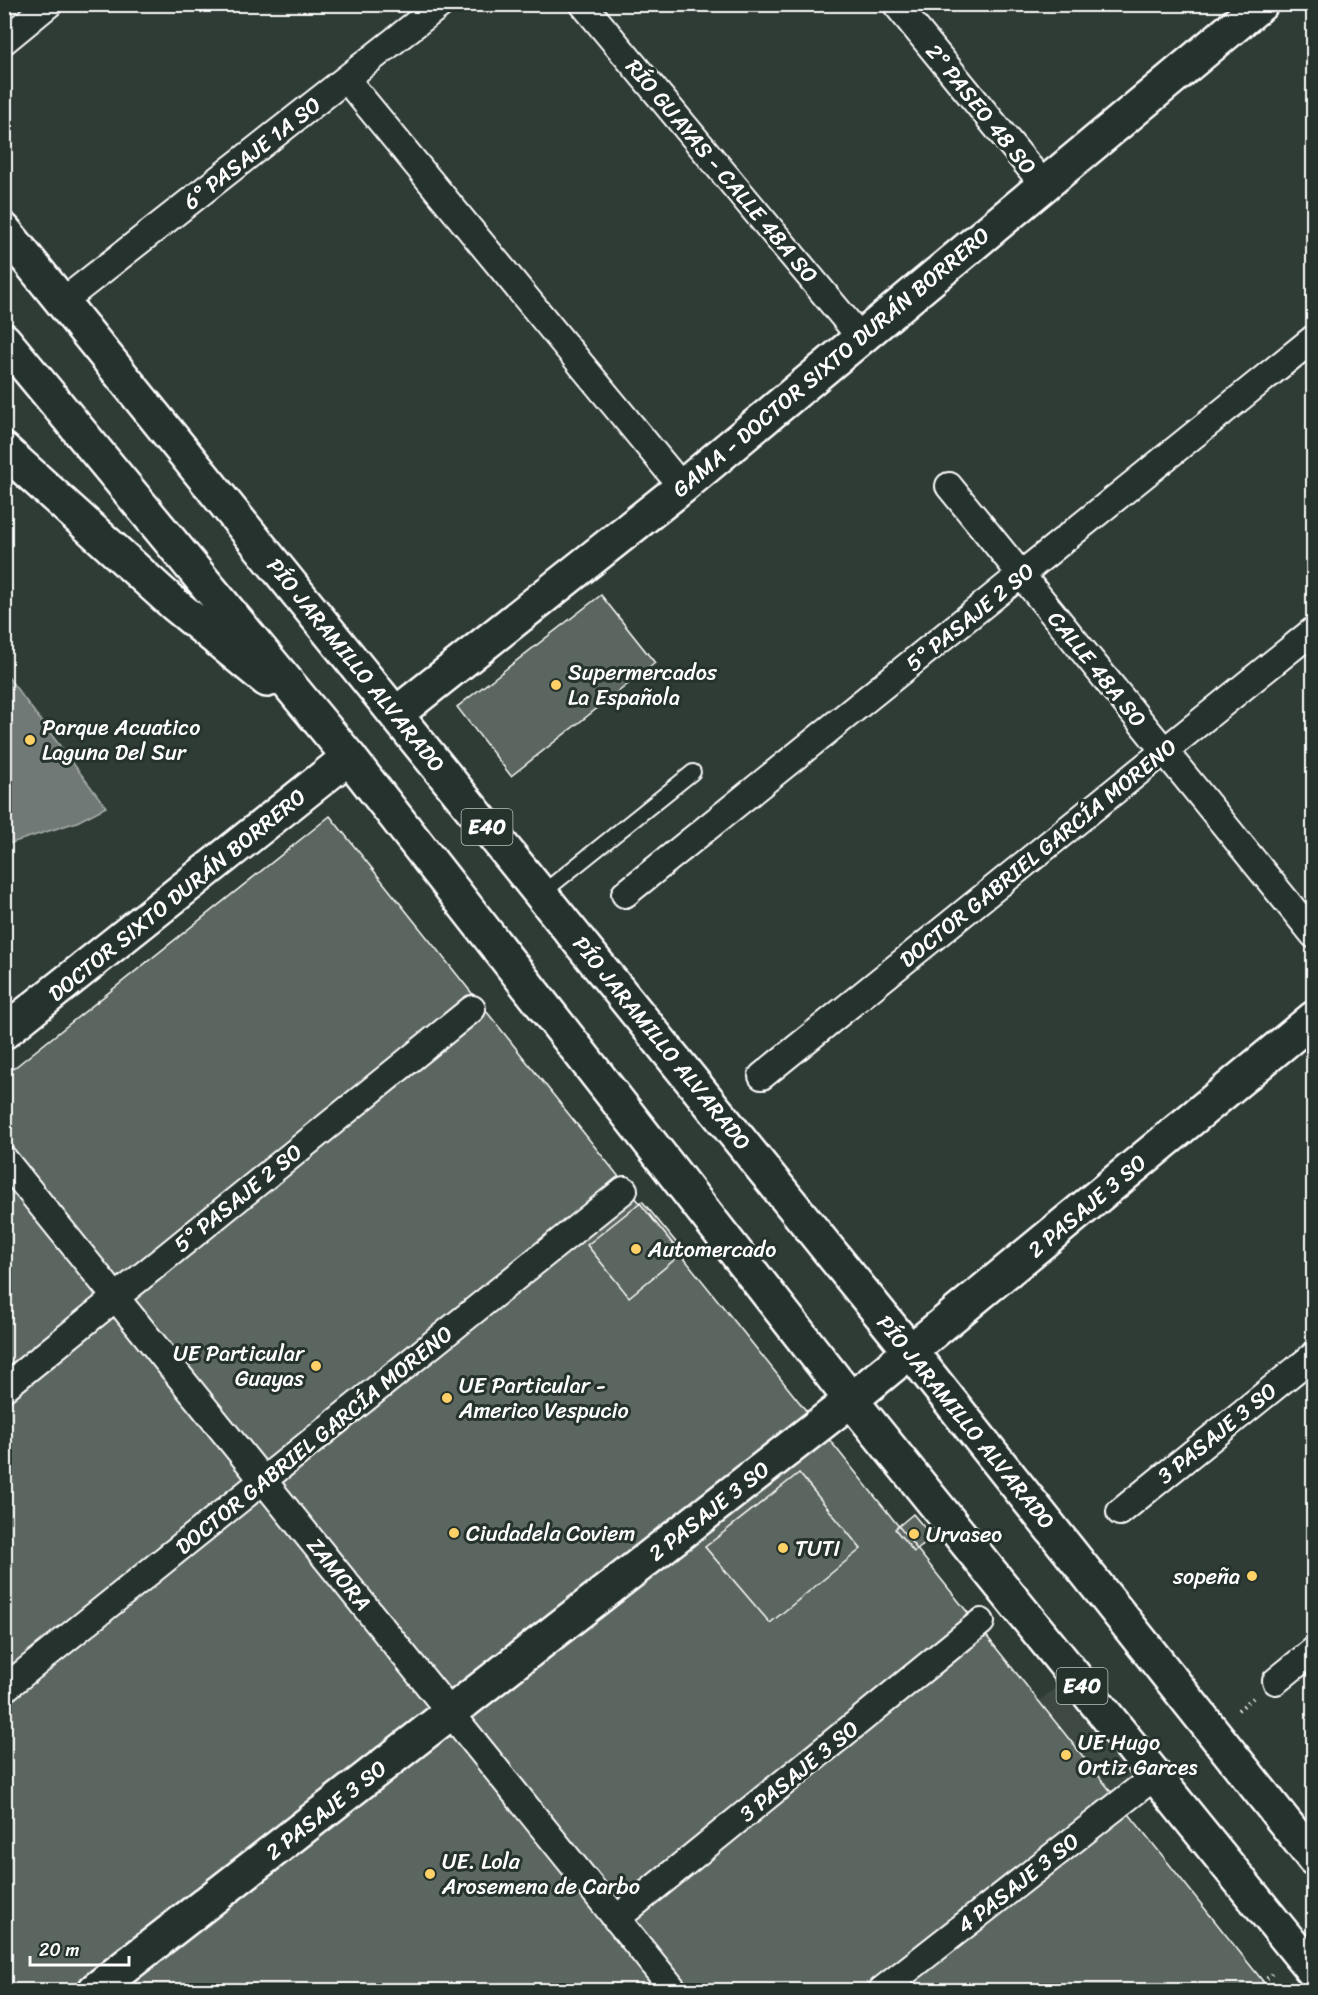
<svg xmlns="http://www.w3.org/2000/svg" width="1318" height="1995" font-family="Sriracha,sans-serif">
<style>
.built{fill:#3c4842}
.water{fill:#707975;stroke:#a9afac;stroke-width:1.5}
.building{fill:#5b6661;stroke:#fff;stroke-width:1.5}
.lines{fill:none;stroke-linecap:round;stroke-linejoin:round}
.lane-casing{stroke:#fff;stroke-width:18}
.street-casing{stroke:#fff;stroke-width:30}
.secondary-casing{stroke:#fff;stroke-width:38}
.highway-casing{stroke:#fff;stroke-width:38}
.path{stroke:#fff;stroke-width:4;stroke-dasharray:1.5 4.5;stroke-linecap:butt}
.lane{stroke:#26332d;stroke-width:14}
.street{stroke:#26332d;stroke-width:26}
.secondary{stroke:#26332d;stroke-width:33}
.highway{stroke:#26332d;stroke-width:33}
.poi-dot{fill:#ffd166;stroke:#26332d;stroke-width:2}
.labels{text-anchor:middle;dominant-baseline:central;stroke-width:6;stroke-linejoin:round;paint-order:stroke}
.shield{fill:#26332d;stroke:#bec2c0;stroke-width:1.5}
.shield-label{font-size:21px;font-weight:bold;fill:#fff}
.street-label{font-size:22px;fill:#fff;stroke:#26332d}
.poi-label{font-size:22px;fill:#fff;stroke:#26332d;text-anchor:start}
</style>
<rect width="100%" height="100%" fill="#2f3b35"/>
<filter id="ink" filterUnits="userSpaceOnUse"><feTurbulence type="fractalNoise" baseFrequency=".0167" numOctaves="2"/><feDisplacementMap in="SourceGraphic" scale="12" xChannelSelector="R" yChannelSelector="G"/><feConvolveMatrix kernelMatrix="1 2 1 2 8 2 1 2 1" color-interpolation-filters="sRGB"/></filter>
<g filter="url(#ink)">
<path class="built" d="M1059,1685l74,94 -61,46 -72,-93z"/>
<path class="water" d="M5,673l101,134 -29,15 -72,23z"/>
<path class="building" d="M601,595l54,68 -144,113 -54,-69z
M330,816l940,1174h-1266v-914z
M642,1201l42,51 -55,45 -42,-52z
M799,1473l62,76 -91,74 -65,-76z
M913,1514l20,24 -19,14 -19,-23z"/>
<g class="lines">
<defs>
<path id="lane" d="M541,894l152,-122"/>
<path id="street" d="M583,4l278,334
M896,4l148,181
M4,41l45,-37
M346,79l336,408
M62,302l379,-298
M949,486l365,449
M625,894l689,-556
M762,1076l552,-446
M4,1159l670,831
M4,1388l468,-379
M1120,1512l194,-157
M1276,1681l38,-31
M4,1689l620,-499
M616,1919l365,-297
M882,1990l273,-214"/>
<path id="secondary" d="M396,714l286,-227 579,-483
M4,1032l345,-275
M95,1990l756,-590 463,-382"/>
<path id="highway" d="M4,230l907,1122 403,507
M4,340l345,417 502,643 463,572
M4,450l170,154 93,76"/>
</defs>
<use href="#lane" class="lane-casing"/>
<use href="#street" class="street-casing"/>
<use href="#secondary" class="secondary-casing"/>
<use href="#highway" class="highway-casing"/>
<path class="path" d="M1238,1710l15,-12
M1253,1990l19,-16"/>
<use href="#lane" class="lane"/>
<use href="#street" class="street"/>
<use href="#secondary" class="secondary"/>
<use href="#highway" class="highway"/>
</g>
</g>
<g class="poi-dot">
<circle cx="556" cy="685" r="6"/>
<circle cx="30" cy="740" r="6"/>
<circle cx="636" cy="1249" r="6"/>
<circle cx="316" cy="1366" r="6"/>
<circle cx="447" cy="1398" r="6"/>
<circle cx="454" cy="1533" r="6"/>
<circle cx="914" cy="1534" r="6"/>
<circle cx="783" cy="1548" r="6"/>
<circle cx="1252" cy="1576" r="6"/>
<circle cx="1066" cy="1755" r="6"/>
<circle cx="430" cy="1874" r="6"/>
</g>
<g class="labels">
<g class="shield">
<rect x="461.5" y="809" width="51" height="36" rx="4.5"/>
<rect x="1056.5" y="1668" width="51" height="36" rx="4.5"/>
</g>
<g class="shield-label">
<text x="487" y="827">E40</text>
<text x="1082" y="1686">E40</text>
</g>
<g class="street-label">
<text transform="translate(981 109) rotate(51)">2° PASEO 48 SO</text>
<text transform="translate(252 153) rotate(-38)">6° PASAJE 1A SO</text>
<text transform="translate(722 171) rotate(50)">RÍO GUAYAS - CALLE 48A SO</text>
<text transform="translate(831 362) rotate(-40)">GAMA - DOCTOR SIXTO DURÁN BORRERO</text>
<text transform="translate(970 617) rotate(-39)">5° PASAJE 2 SO</text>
<text transform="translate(356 665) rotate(51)">PÍO JARAMILLO ALVARADO</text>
<text transform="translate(1097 669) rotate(51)">CALLE 48A SO</text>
<text transform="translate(1038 853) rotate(-39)">DOCTOR GABRIEL GARCÍA MORENO</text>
<text transform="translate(177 895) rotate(-39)">DOCTOR SIXTO DURÁN BORRERO</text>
<text transform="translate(662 1043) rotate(51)">PÍO JARAMILLO ALVARADO</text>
<text transform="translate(238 1198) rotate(-39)">5° PASAJE 2 SO</text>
<text transform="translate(1087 1206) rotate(-40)">2 PASAJE 3 SO</text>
<text transform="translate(966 1422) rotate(51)">PÍO JARAMILLO ALVARADO</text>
<text transform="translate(1217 1433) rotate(-39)">3 PASAJE 3 SO</text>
<text transform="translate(314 1440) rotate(-39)">DOCTOR GABRIEL GARCÍA MORENO</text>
<text transform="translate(709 1511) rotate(-38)">2 PASAJE 3 SO</text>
<text transform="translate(339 1574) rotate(51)">ZAMORA</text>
<text transform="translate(799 1771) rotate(-39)">3 PASAJE 3 SO</text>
<text transform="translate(326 1810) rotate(-38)">2 PASAJE 3 SO</text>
<text transform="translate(1018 1883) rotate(-38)">4 PASAJE 3 SO</text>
</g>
<g class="poi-label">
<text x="568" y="672">Supermercados<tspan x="568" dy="25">La Española</tspan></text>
<text x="42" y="727">Parque Acuatico<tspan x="42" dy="25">Laguna Del Sur</tspan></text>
<text x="648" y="1249">Automercado</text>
<text x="304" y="1353" text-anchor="end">UE Particular<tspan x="304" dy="25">Guayas</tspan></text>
<text x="459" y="1385">UE Particular -<tspan x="459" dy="25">Americo Vespucio</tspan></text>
<text x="466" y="1533">Ciudadela Coviem</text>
<text x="926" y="1534">Urvaseo</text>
<text x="795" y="1548">TUTI</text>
<text x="1240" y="1576" text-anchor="end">sopeña</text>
<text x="1078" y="1742">UE Hugo<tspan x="1078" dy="25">Ortiz Garces</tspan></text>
<text x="442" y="1861">UE. Lola<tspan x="442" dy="25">Arosemena de Carbo</tspan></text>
</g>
</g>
<rect width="1318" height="1995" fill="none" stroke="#26332d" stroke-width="24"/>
<rect x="12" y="12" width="1294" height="1971" fill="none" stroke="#fff" stroke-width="2" filter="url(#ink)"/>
<path d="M30 1956v9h99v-9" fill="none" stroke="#ffffff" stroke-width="3"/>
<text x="39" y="1956" font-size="18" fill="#ffffff" stroke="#26332d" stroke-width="4.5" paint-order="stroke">20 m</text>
</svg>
